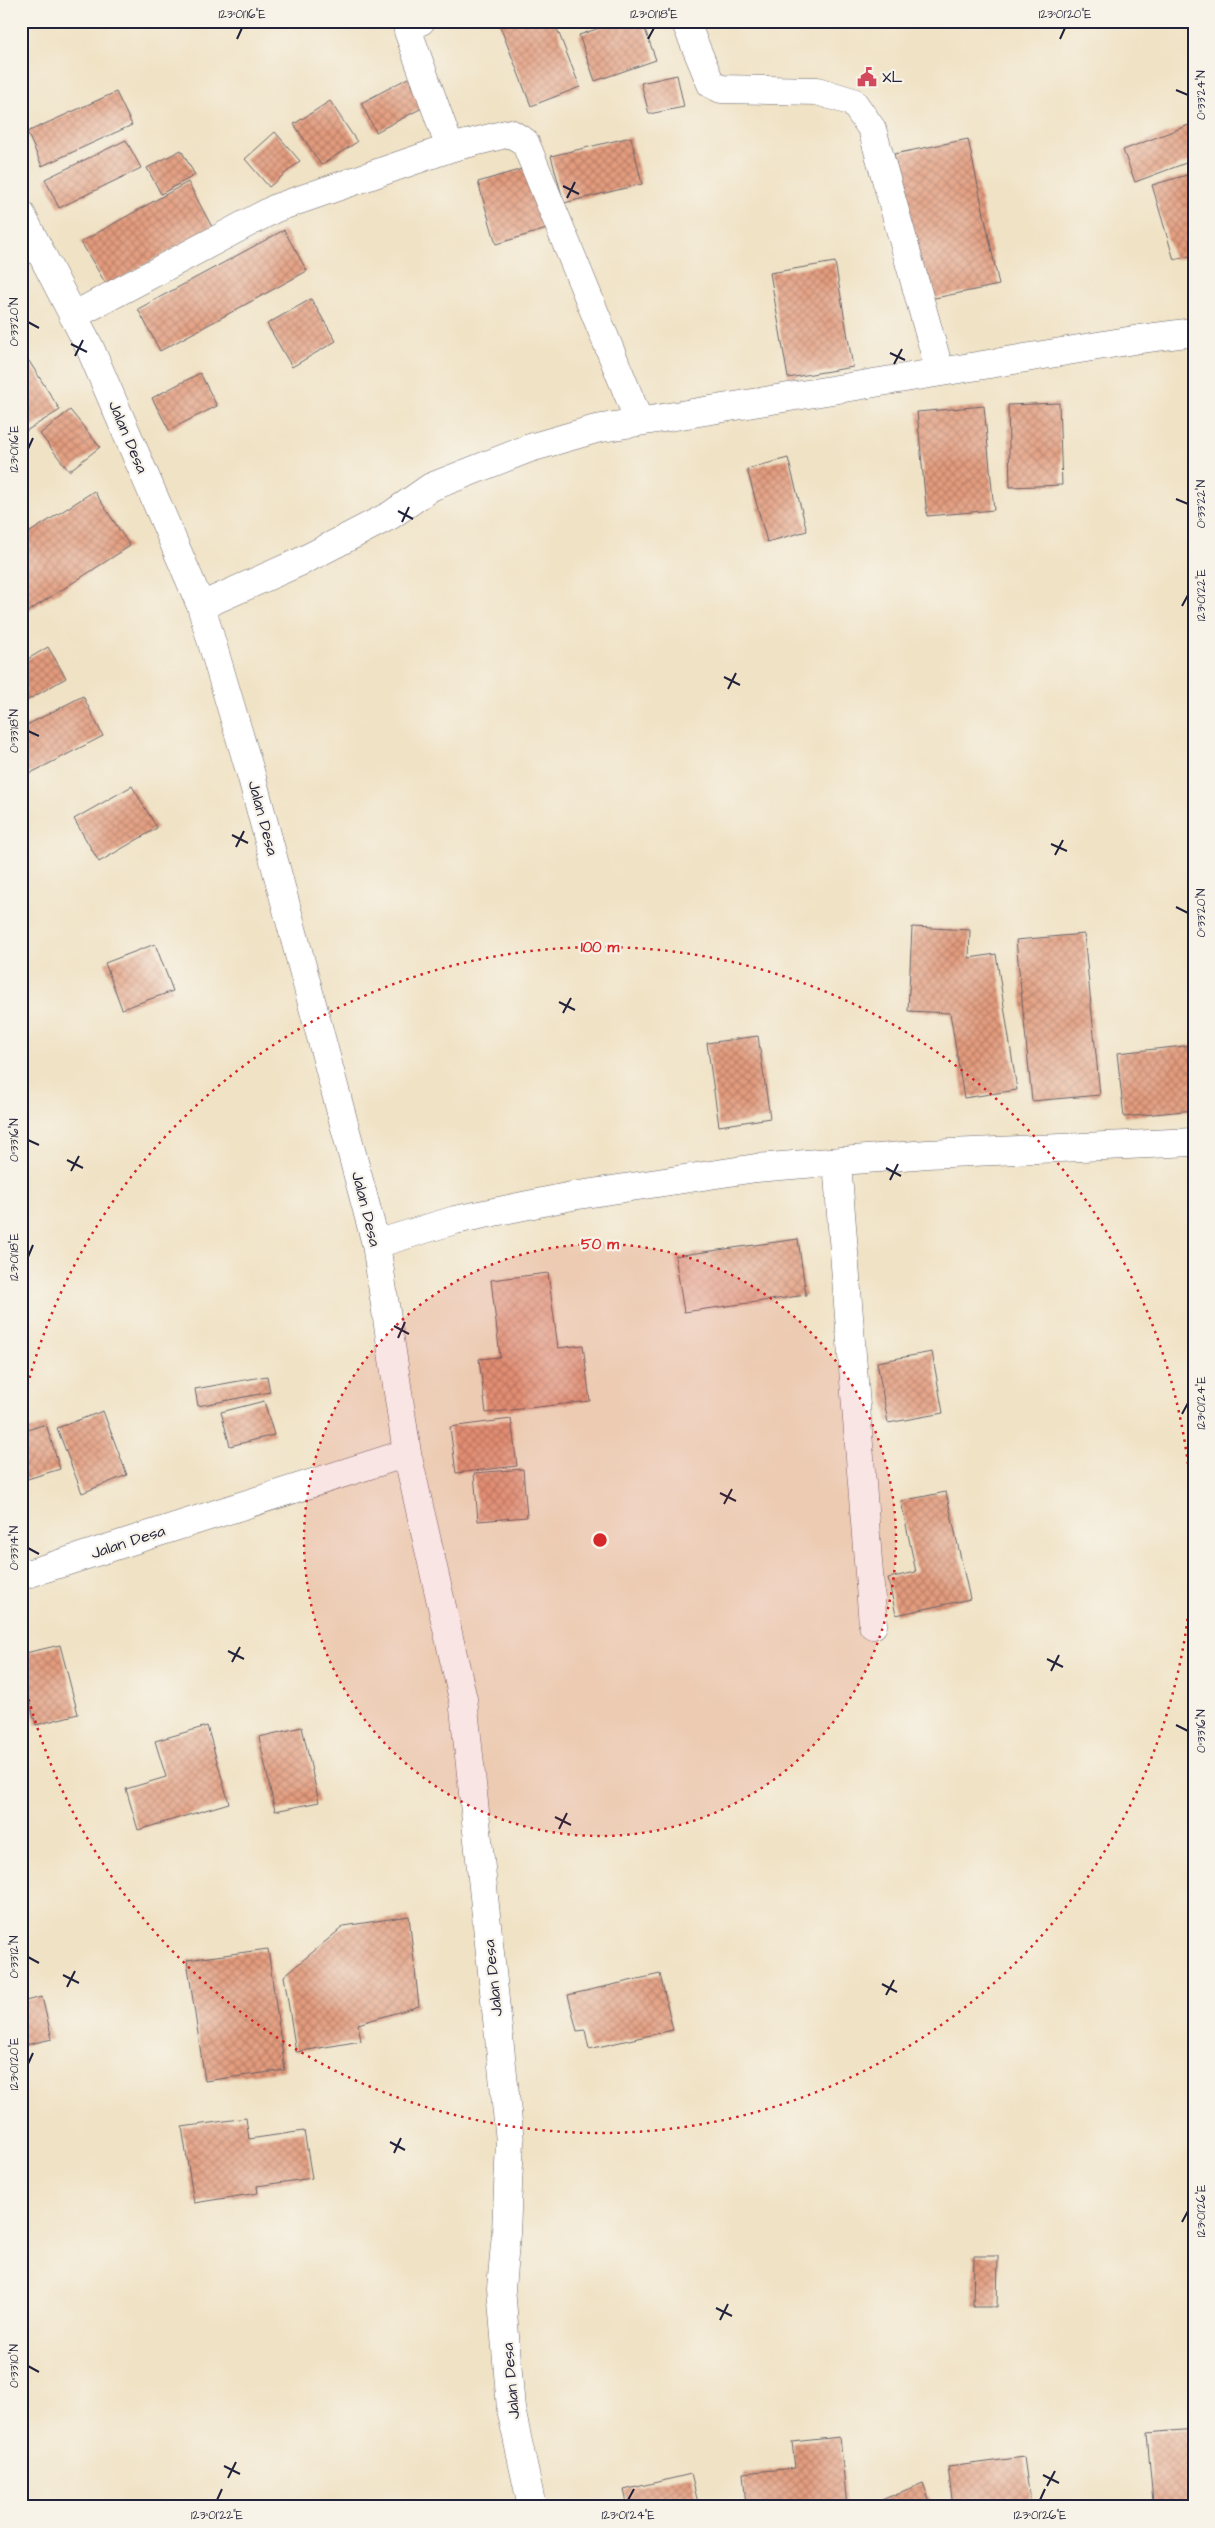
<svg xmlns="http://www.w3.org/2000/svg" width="1215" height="2528" font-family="'Architects Daughter',sans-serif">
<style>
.building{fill:url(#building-cross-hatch)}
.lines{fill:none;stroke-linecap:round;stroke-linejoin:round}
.minor-casing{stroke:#6a656b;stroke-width:29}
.minor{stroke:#fff;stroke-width:28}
.ticks{fill:none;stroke:#22223b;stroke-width:2}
.ring{fill:none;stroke:#d62828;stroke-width:2.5;stroke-dasharray:2.5 5}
.labels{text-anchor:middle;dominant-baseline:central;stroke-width:4.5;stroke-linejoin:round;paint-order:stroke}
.poi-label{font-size:16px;fill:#22223b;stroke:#f7f3e8;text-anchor:start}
.street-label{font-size:16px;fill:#22223b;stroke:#f7f3e8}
.centre{fill:#d62828;stroke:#f7f3e8;stroke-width:2.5}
.ring-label{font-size:15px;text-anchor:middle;font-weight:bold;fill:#d62828;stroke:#f7f3e8;stroke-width:4.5;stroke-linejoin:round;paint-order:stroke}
.neatline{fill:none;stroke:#22223b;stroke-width:2}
.ticks-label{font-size:12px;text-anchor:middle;fill:#22223b}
</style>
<defs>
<pattern id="building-cross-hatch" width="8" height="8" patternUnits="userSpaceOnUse" patternTransform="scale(1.25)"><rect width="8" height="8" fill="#e39b7d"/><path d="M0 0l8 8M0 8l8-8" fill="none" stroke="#b87e68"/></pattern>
</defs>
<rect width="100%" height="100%" fill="#f7f3e8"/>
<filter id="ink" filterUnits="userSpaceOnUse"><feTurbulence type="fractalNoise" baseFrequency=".02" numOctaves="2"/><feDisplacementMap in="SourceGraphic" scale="10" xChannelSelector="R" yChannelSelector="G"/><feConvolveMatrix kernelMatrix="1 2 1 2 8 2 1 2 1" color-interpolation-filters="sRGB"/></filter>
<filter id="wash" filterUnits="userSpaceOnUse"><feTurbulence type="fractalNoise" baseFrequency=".0096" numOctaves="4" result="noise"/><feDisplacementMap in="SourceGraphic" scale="20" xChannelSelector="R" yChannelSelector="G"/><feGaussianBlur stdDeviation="1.12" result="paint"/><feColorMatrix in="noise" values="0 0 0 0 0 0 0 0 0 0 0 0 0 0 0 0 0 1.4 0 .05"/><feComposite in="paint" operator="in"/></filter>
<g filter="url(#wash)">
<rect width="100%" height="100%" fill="#f0e2c5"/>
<g id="blocks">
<path class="building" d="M498,21h56l26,66 -49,19z
M620,21h22l14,39 -61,21 -16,-46z
M677,75l7,32 -35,7 -8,-31z
M408,78l16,29 -48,25 -15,-29z
M116,92l16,33 -90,41 -15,-34z
M330,101l27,41 -36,23 -27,-41z
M1194,123v37l-59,22 -12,-32z
M275,132l25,29 -31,26 -24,-28z
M631,137l11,47 -78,19 -13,-47z
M968,139l31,146 -74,15 -31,-146z
M126,140l15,28 -82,40 -14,-29z
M181,150l14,25 -34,19 -14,-26z
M529,167l18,62 -51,15 -18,-62z
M1194,173v82l-20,5 -22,-75z
M188,182l24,45 -105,59 -26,-44z
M284,230l23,41 -147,80 -22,-42z
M835,262l18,105 -65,11 -18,-105z
M311,299l25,42 -44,26 -25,-43z
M29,361l31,49 -39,24v-68z
M200,373l17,33 -48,24 -17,-32z
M1059,403l3,82 -52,2 -2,-82z
M984,406l10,104 -67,6 -10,-104z
M70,410l30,37 -31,24 -29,-37z
M788,458l19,73 -40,11 -20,-73z
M94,491l36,55 -109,70v-78z
M48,647l18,31 -45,26v-41z
M83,696l20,40 -82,42v-50z
M132,786l25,42 -58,34 -25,-43z
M912,927l58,3 -1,28 27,-4 21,136 -53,8 -14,-85 -42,-2z
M1084,934l16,161 -68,6 -16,-161z
M155,944l18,47 -51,18 -17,-46z
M758,1036l12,82 -51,8 -12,-83z
M1194,1045v65l-70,7 -7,-64z
M798,1239l8,56 -122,17 -9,-56z
M548,1273l10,75 25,-3 7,56 -104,12 -7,-54 21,-2 -9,-77z
M932,1352l11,61 -55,10 -11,-61z
M267,1376l3,16 -72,14 -3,-17z
M264,1401l10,34 -44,11 -9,-34z
M103,1411l24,64 -45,18 -25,-65z
M511,1419l6,47 -61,7 -6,-46z
M46,1424l14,45 -39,12v-49z
M523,1469l4,48 -49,4 -4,-48z
M946,1492l24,107 -74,16 -8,-37 28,-6 -15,-71z
M60,1645l18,69 -42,11 -15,-54v-17z
M207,1726l22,77 -91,27 -12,-41 40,-12 -11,-36z
M302,1727l17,75 -44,9 -16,-74z
M409,1916l10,90 -61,18 3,17 -65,11 -12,-76 60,-50z
M268,1949l17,121 -80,11 -18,-121z
M660,1974l13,56 -84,19 -4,-19 -8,1 -9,-36z
M42,1997l10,42 -31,7v-44z
M246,2118l3,21 55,-8 8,47 -55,8 1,7 -64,10 -12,-76z
M974,2256h24l-1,51h-24z
M1194,2429v78h-13l-1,-6 -27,2 -6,-70z
M840,2437l7,70h-101l-3,-34 52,-5 -3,-26z
M1024,2457l7,50h-78l-5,-40z
M691,2474l8,33h-71l-4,-17z
M923,2483l9,24h-51l-2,-6z"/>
</g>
</g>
<g filter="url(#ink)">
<use href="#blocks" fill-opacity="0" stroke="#6a656b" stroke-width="1"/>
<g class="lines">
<defs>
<path id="minor" d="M421,21l-10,4 -3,6 42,117
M685,21l26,63 10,5 96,2 36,11 19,27 68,243
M21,214l69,134 111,258 51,172 124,466 31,209 56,246 47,442 -4,92 -5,55 10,121 21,98
M73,316l203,-108 174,-60 60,-15 15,9 114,279
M201,606l101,-45 89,-46 40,-28 99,-39 66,-19 544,-90 54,-7
M837,1162l36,463
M376,1244l79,-24 117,-24 184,-28 171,-14 267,-12
M21,1576l386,-123"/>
</defs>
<use href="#minor" class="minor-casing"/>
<use href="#minor" class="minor"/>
</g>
</g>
<path class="ticks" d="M237,39l5,-11M648,39l6,-11M1060,39l5,-11M1176,90l12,5M563,186l16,8M567,198l8,-16M28,322l11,6M71,344l16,8M890,353l15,7M75,356l8,-16M894,364l8,-15M28,449l5,-11M1176,499l12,5M398,511l15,8M402,522l7,-15M1182,606l6,-11M724,677l16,8M728,689l8,-16M28,731l11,5M232,835l16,8M1051,844l16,7M236,847l8,-16M1055,855l8,-15M1176,907l12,6M559,1002l16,8M563,1013l8,-15M28,1140l11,5M67,1160l16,8M886,1168l15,8M71,1171l8,-15M890,1180l8,-16M28,1257l5,-12M394,1326l15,8M398,1338l7,-16M1182,1414l6,-11M720,1493l16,8M724,1504l8,-15M28,1548l11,6M228,1651l16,8M1047,1659l16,8M232,1662l8,-15M1051,1671l8,-16M1176,1725l12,6M555,1817l16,8M559,1829l8,-16M28,1957l11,6M63,1975l16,8M882,1984l15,8M67,1987l8,-16M886,1995l8,-15M28,2064l5,-11M390,2142l15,8M394,2153l7,-15M1182,2222l6,-11M716,2308l16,8M720,2320l8,-16M28,2366l11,6M224,2466l16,8M1043,2475l16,8M228,2478l8,-16M1047,2486l8,-15M217,2500l5,-11M628,2500l6,-11M1040,2500l5,-11"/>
<circle cx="600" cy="1540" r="296" fill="#d62828" fill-opacity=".12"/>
<g class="ring">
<circle cx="600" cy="1540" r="296"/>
<path d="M22 1407A593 593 0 1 1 22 1673"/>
</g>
<defs>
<symbol id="civic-bare" viewBox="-9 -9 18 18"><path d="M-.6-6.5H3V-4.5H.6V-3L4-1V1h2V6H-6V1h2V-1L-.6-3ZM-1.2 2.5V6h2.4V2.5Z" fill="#d1495b" stroke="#f7f3e8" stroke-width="2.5" paint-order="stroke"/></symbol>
</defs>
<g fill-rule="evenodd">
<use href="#civic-bare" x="853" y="63" width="28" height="28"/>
</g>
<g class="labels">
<g class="poi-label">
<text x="882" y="77">XL</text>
</g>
<g class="street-label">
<text transform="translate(128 437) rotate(67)">Jalan Desa</text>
<text transform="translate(263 818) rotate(75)">Jalan Desa</text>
<text transform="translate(366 1209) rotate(76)">Jalan Desa</text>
<text transform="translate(128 1542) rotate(-18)">Jalan Desa</text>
<text transform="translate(493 1978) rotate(-96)">Jalan Desa</text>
<text transform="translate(511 2381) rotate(-95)">Jalan Desa</text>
</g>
</g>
<circle cx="600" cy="1540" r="8" class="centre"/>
<g class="ring-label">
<text x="600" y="952">100 m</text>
<text x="600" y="1249">50 m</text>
</g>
<rect width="1215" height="2528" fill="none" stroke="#f7f3e8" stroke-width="55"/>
<rect x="28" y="28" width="1160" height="2472" class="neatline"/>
<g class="ticks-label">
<text x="242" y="18">123°01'16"E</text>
<text x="654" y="18">123°01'18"E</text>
<text x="1065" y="18">123°01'20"E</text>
<text transform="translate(1201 95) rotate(-90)" y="4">0°33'24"N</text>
<text transform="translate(14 322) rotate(-90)" y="4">0°33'20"N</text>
<text transform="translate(14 449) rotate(-90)" y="4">123°01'16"E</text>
<text transform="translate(1201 504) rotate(-90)" y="4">0°33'22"N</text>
<text transform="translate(1201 595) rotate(-90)" y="4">123°01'22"E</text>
<text transform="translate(14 731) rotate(-90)" y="4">0°33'18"N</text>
<text transform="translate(1201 913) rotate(-90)" y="4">0°33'20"N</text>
<text transform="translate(14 1140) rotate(-90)" y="4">0°33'16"N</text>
<text transform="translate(14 1257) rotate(-90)" y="4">123°01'18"E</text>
<text transform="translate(1201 1403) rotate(-90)" y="4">123°01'24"E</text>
<text transform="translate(14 1548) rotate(-90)" y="4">0°33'14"N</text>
<text transform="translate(1201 1731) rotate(-90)" y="4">0°33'16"N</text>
<text transform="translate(14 1957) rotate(-90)" y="4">0°33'12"N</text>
<text transform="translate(14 2064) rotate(-90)" y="4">123°01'20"E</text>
<text transform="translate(1201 2211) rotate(-90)" y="4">123°01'26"E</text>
<text transform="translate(14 2366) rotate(-90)" y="4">0°33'10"N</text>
<text x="217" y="2519">123°01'22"E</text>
<text x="628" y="2519">123°01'24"E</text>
<text x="1040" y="2519">123°01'26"E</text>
</g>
</svg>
